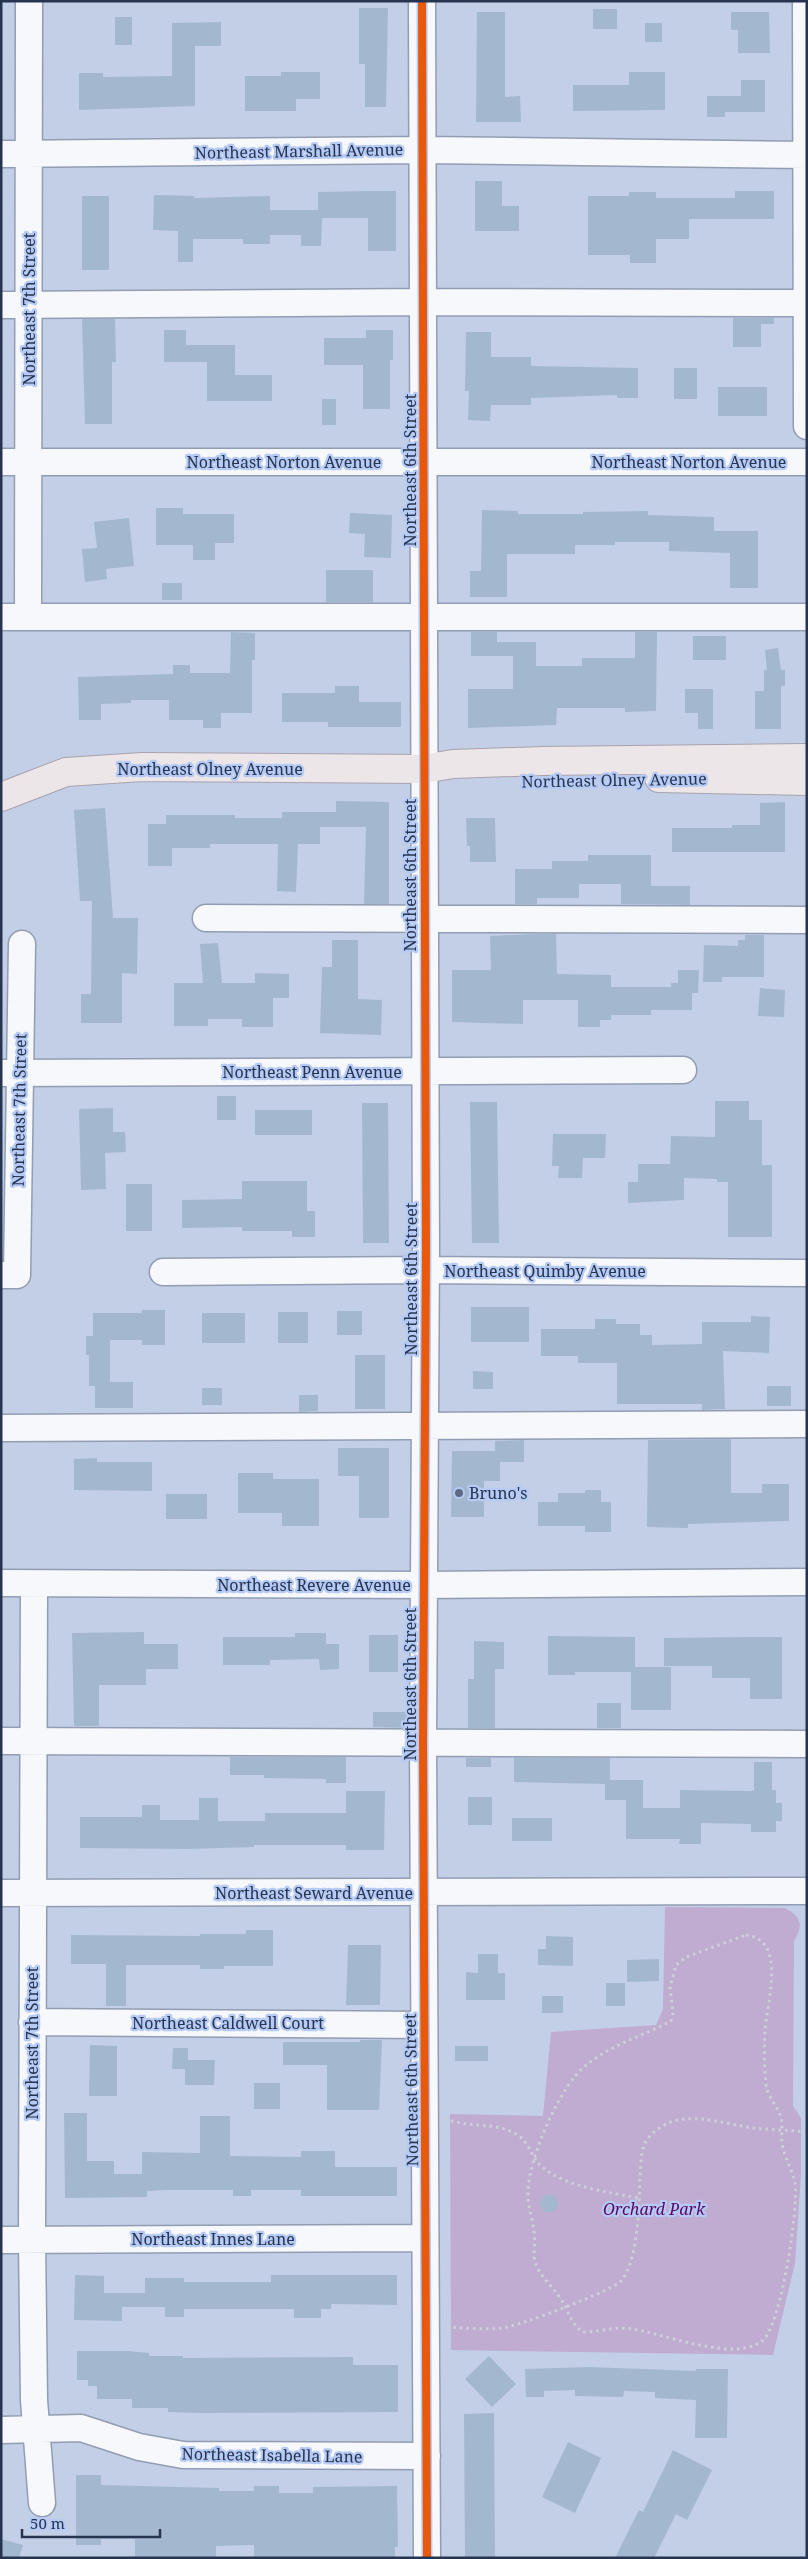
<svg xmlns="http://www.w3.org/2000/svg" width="808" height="2559" font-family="'Noto Serif',serif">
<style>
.green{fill:#c0acd1}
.building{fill:#a3b8cf}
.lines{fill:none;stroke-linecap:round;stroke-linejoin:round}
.minor-casing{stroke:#929db3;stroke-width:29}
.major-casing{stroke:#a9a2ae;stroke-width:30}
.path{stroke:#ccd0d8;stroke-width:3;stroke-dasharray:2.5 4;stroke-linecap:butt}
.minor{stroke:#f6f8fb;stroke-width:26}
.major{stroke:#ece6e9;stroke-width:28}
.cycleway-casing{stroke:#b5caf4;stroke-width:11}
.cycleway{stroke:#e8590c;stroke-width:8}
.poi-dot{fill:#5e6a84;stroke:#b5caf4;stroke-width:2}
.labels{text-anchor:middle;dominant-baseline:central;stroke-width:4.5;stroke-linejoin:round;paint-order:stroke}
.street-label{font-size:16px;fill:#273450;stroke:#b5caf4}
.poi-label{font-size:16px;fill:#273450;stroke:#b5caf4;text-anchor:start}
.park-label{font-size:16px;font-style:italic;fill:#5c0463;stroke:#b5caf4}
</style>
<rect width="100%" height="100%" fill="#c3cfe6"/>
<path class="green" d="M665,1907l120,1c16,8 19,18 9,33l-1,165 8,12v57l-6,88 -22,92 -322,-5 -1,-236 93,2 8,-84 105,-7 7,-16z"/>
<path class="building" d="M359,8h29l-2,99h-21v-43h-6z
M593,9h24v20h-24z
M477,12h28v85l15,-1 1,26h-45z
M731,12h38l1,41h-32v-23h-7z
M115,17h17v28h-17z
M221,22v24h-26v60l-116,4v-37h24v4l69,-1v-53z
M645,23h17v19h-17z
M281,72h39v27h-24v12h-51v-35h36z
M629,72h36v38l-92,1v-26h56z
M741,80h24v32h-40v5h-18v-21h34z
M475,181h27v25h17v25h-44z
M368,191h28v60h-28v-33h-46l-1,28h-20v-11h-31v9h-27v-5h-50v23h-15v-31l-25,-1 1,-35 40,1v2l76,-2v14h48v-18z
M735,191h39v28h-85v20h-33v24h-26v-8h-42v-59h41v-4h27v6h79z
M82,196h27v74h-27z
M733,318h41v6h-13v23h-28z
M82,319h33l1,43h-4v62h-27z
M164,330h22v15h49v30h37v26h-65v-39h-43z
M366,330h27v30h-3v49h-27v-44h-39v-27h42z
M466,332h25v25h40v9l107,2v30h-21v-3l-86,3v7h-40l-1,16 -22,-1 1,-29h-4z
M674,368h23v31h-23z
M718,387h49v29h-49z
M322,399h14v26h-14z
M156,508h27v6h51v29h-19v17h-22v-15h-37z
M482,510l36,1v3h65v-2l65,-1v4l66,2v14h44v57h-28v-35l-61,-2v-9h-54v3h-40v9h-68v43h-37v-26h11z
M350,513l42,2 -1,43 -27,-1 1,-23 -16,-1z
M129,518l5,48 -28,3 1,10 -22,3 -3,-33 15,-1 -3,-26z
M326,570h47v32h-47z
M162,583h20v17h-20z
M231,632l24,1v27h-3v53h-31v15h-18v-8h-34v-20h-38v3l-30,1v16h-22l-1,-43 95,-3v-9h17v8h40z
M471,632h26v10h39v24h46v-8h53v-26h22l-1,79 -31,1v-4h-68l-1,17 -88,3v-39h45v-33h-42z
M693,636h33v24h-33z
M778,648l3,22h4v16h-4v43h-26v-38h9v-21h3l-2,-20z
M335,686h24v16h42v25h-73v-5h-46v-29h53z
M685,689h28v40h-15v-16h-13z
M336,801l53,1v102h-25l2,-77h-46v17h-22l-2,48 -19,-1 1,-47h-68v4h-38v18h-24v-42h18v-9h69v3h47v-6h54z
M785,802v50h-113v-24h60v-3h28v-22z
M105,808l8,110h25l-1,56 -15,-1v50h-41v-29h10l1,-93h-12l-6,-91z
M466,818h29l1,44h-26v-16h-3z
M588,855h63v31h39v19l-69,-1v-20h-42v14h-42v6h-22v-35h37v-8h36z
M533,934h23l1,40 54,1v12h60v-4h7v-13h21l-1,23h-6v17h-41v5h-40v5h-11v7h-22v-27h-55v24l-71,-2v-52h39l-1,-34z
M745,935h19v42h-42v5h-19l1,-37 34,1v-6h7z
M332,940h26v59l24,1 -1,35 -61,-2 2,-66h10z
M218,943l4,40h33v-10l34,1v24h-16v29h-31v-8h-34v7h-34v-43h29l-3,-39z
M760,988l25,2 -1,27 -26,-1z
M217,1096h19v24h-19z
M715,1101h34v19h13v45h10v72h-44v-55h-11v-3l-33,-1v22l-56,3v-21h10v-18h32l1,-28 44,1z
M470,1102h27l2,141h-27z
M362,1103h26l1,140h-26z
M113,1108v24h12l1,20 -21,1 1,36 -25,1 -2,-81z
M255,1110h57v25h-57z
M553,1134h53l-1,24h-22l-1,20h-24l1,-12h-7z
M242,1181h65v30h8v26h-23v-6h-50v-4l-60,1v-28l60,-1z
M126,1184h26v47h-26z
M471,1307h58v35h-58z
M142,1310h23v35h-23v-5h-32v42h23v26h-38v-22h-6v-31h-3v-19h7v-23h49z
M337,1311h25v24h-25z
M278,1312h30v31h-30z
M202,1313h43v30h-43z
M751,1316l19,1 -1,36 -46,-2 2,58 -23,1v-6h-85v-41h-39v-7h-37v-27h54v-10h21v5h24v11h12v10l50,-1v-22h49z
M355,1355h30v54h-30z
M473,1371l20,1v17h-20z
M767,1386h24v20h-24z
M202,1388h20v17h-20z
M299,1395h19v16l-19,1z
M731,1439v54h31v-9h27v37l-101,3v4l-41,-1 1,-87z
M524,1440v22h-24v19h-16v36h-33l1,-66h43v-10z
M338,1448h51v70h-30v-42h-21z
M97,1458v4h55v29l-78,-1v-31z
M238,1473h35v6h46v47h-37v-13h-44z
M585,1490h16v12h10v30h-26v-6h-47v-24h20v-9h27z
M166,1494h41v25h-41z
M144,1632v12h34v25h-32v16h-47v41h-25l-2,-93z
M295,1633h31v11h13v25l-19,1 -1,-11 -49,1v5h-47v-28h72z
M369,1635h29v37h-29z
M548,1636l87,1v30h36v43h-40v-38h-56v3h-27z
M747,1637h35v62h-32v-21h-38v-12h-48v-28z
M474,1641l30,1v27h-9v59h-27v-49h6z
M597,1703h24v25h-24z
M373,1712h34v16l-34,-1z
M230,1757h116v26h-20v-4l-62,-1v-3h-34z
M466,1758h25v9h-25z
M514,1758h96v22h33v28h37v-18l71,1 3,-1v-28h18v28h4v13h6v18h-6v11h-25v-8l-50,-1v21h-22l1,-5h-54v-39h-21v-16l-91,-2z
M346,1791h39l-1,59h-38v-5h-92v2l-65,2 -109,-1v-31h62v-12h18v15h39v-22h19v23h47v-8h81z
M468,1797h24v28h-24z
M512,1818h40v23h-40z
M246,1930h27v36h-49v3h-24v-4h-74v41h-20v-42h-35v-29l129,1v-2h46z
M546,1936l27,1v29l-35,-1v-16h8z
M348,1945h33l-1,60h-34z
M478,1954h20v19h7v27h-39v-28l12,1z
M659,1959v22l-32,1v-22z
M606,1983h19v23h-19z
M542,1996h21v17h-21z
M360,2040h22l-3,70h-52v-45h-44v-23h77z
M90,2045l27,1v50h-28z
M455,2046h33v15h-33z
M173,2048h15v12h27l-1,25h-29v-16h-13z
M254,2083h26v26h-26z
M64,2113h23v48h27v13h28v-22l58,1v-37h30v40l71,1v-6h34v16h62v29h-96v-6h-50v6h-18v-6h-67l-19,1v6l-82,1z
M544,2195h10l5,9 -5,8h-10l-5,-9z
M75,2275l29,1v17h41v-15h39v4h87v-7h126v30l-66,-1v5h-10v9h-27v-9h-110v8h-19v-10h-43v14l-48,-1z
M77,2351h51l21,2v3h34v2l170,-1v8h45v47l-198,1 -32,-1v-4h-36v-9h-35v-13h-9v-6h-11z
M489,2356l27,28 -24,23 -27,-28z
M589,2367l107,4v-2h32l-1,69h-32l1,-38 -41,-2v-6l-31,-1 -1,6 -48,-1v-6l-31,1v6h-18l-1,-28z
M494,2413l1,145h-30l-1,-144z
M568,2442l33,16 -26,55 -33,-16z
M673,2450l39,20 -25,50 -11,-6 -22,44h-39l24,-48 4,2z
M76,2475h25v10l118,3v3h35v-5h25v7h34v-6l84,-1 1,61h-3v11h-141v-13l-38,1v12h-81v-19h-34v6h-25z
M1,2539l22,6 -4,13h-18z"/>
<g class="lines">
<defs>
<path id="minor" d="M422,1l4,1248 -3,493 4,816
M806,1l1,425
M1,154l423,-4 383,5
M1,305l424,-3 381,1
M1,462h806
M1,617h806
M28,617l1,-616
M206,918l601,2
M1,1073l682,-3
M163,1272l263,-2 381,3
M1,1275h16l5,-331
M1,1428l806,-4
M1,1583l422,2 384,-3
M34,1584l-2,656 2,160 8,103
M1,1741l806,3
M1,1893l806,-2
M32,2022l392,3
M1,2240l424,-2
M1,2430l80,-2 58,19 44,8 244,1"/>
<path id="major" d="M659,778l148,3
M1,797l65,-25 76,-5 281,2 30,-5 90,-3 264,-3"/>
</defs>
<use href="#minor" class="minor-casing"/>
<use href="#major" class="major-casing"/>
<path class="path" d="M746,1935c41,4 21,68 19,95 -1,17 -1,36 1,53 1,14 11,22 15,34 2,8 0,18 1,26 2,14 10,26 13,40 4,24 -14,142 -32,157 -27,24 -100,-7 -131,-11 -16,-3 -33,3 -49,3 -13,-8 -14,-22 -23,-34 -8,-12 -18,-20 -24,-33 -4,-10 0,-24 -2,-34 -2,-15 -7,-27 -6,-41 2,-33 27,-90 48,-115 25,-28 64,-37 95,-54l2,-8 -3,-26 6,-22 10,-8z
M445,2118c22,11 49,3 71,16 14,8 14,22 25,32 21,20 70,27 98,32
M447,2327c18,1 38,3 56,1 18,-3 110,-37 119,-48 16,-21 17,-74 18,-100 1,-12 0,-25 5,-37 4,-8 15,-16 23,-20 28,-11 58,2 86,5 17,2 35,2 53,4"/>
<use href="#minor" class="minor"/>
<use href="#major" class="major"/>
<defs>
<path id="cycleway" d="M422,1l4,1248 -3,493 4,816"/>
</defs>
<use href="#cycleway" class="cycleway-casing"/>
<use href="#cycleway" class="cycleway"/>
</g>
<circle class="poi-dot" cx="459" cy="1493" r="5"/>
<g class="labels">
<g class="street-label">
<text transform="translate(299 151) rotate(-1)">Northeast Marshall Avenue</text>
<text transform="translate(29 309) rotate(-90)">Northeast 7th Street</text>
<text x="284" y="462">Northeast Norton Avenue</text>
<text x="689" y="462">Northeast Norton Avenue</text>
<text transform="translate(410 470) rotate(-90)">Northeast 6th Street</text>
<text x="210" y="769">Northeast Olney Avenue</text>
<text transform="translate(614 780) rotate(-1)">Northeast Olney Avenue</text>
<text transform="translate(410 875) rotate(-90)">Northeast 6th Street</text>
<text x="312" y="1072">Northeast Penn Avenue</text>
<text transform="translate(19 1110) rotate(-89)">Northeast 7th Street</text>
<text x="545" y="1271">Northeast Quimby Avenue</text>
<text transform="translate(411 1279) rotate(-90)">Northeast 6th Street</text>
<text x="314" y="1585">Northeast Revere Avenue</text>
<text transform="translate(410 1684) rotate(-90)">Northeast 6th Street</text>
<text x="314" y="1893">Northeast Seward Avenue</text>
<text x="228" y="2023">Northeast Caldwell Court</text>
<text transform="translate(32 2043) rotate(-90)">Northeast 7th Street</text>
<text transform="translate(411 2090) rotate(-91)">Northeast 6th Street</text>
<text x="213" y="2239">Northeast Innes Lane</text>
<text transform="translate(272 2455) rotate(1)">Northeast Isabella Lane</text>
</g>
<g class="poi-label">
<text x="469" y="1493">Bruno's</text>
</g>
<g class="park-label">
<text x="654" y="2209">Orchard Park</text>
</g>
</g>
<rect width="808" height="2559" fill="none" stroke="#273450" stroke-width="5"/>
<path d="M22 2529v8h138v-8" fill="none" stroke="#273450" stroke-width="2.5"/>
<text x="30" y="2529" font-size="15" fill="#273450" stroke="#b5caf4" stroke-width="4" paint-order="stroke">50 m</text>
</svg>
